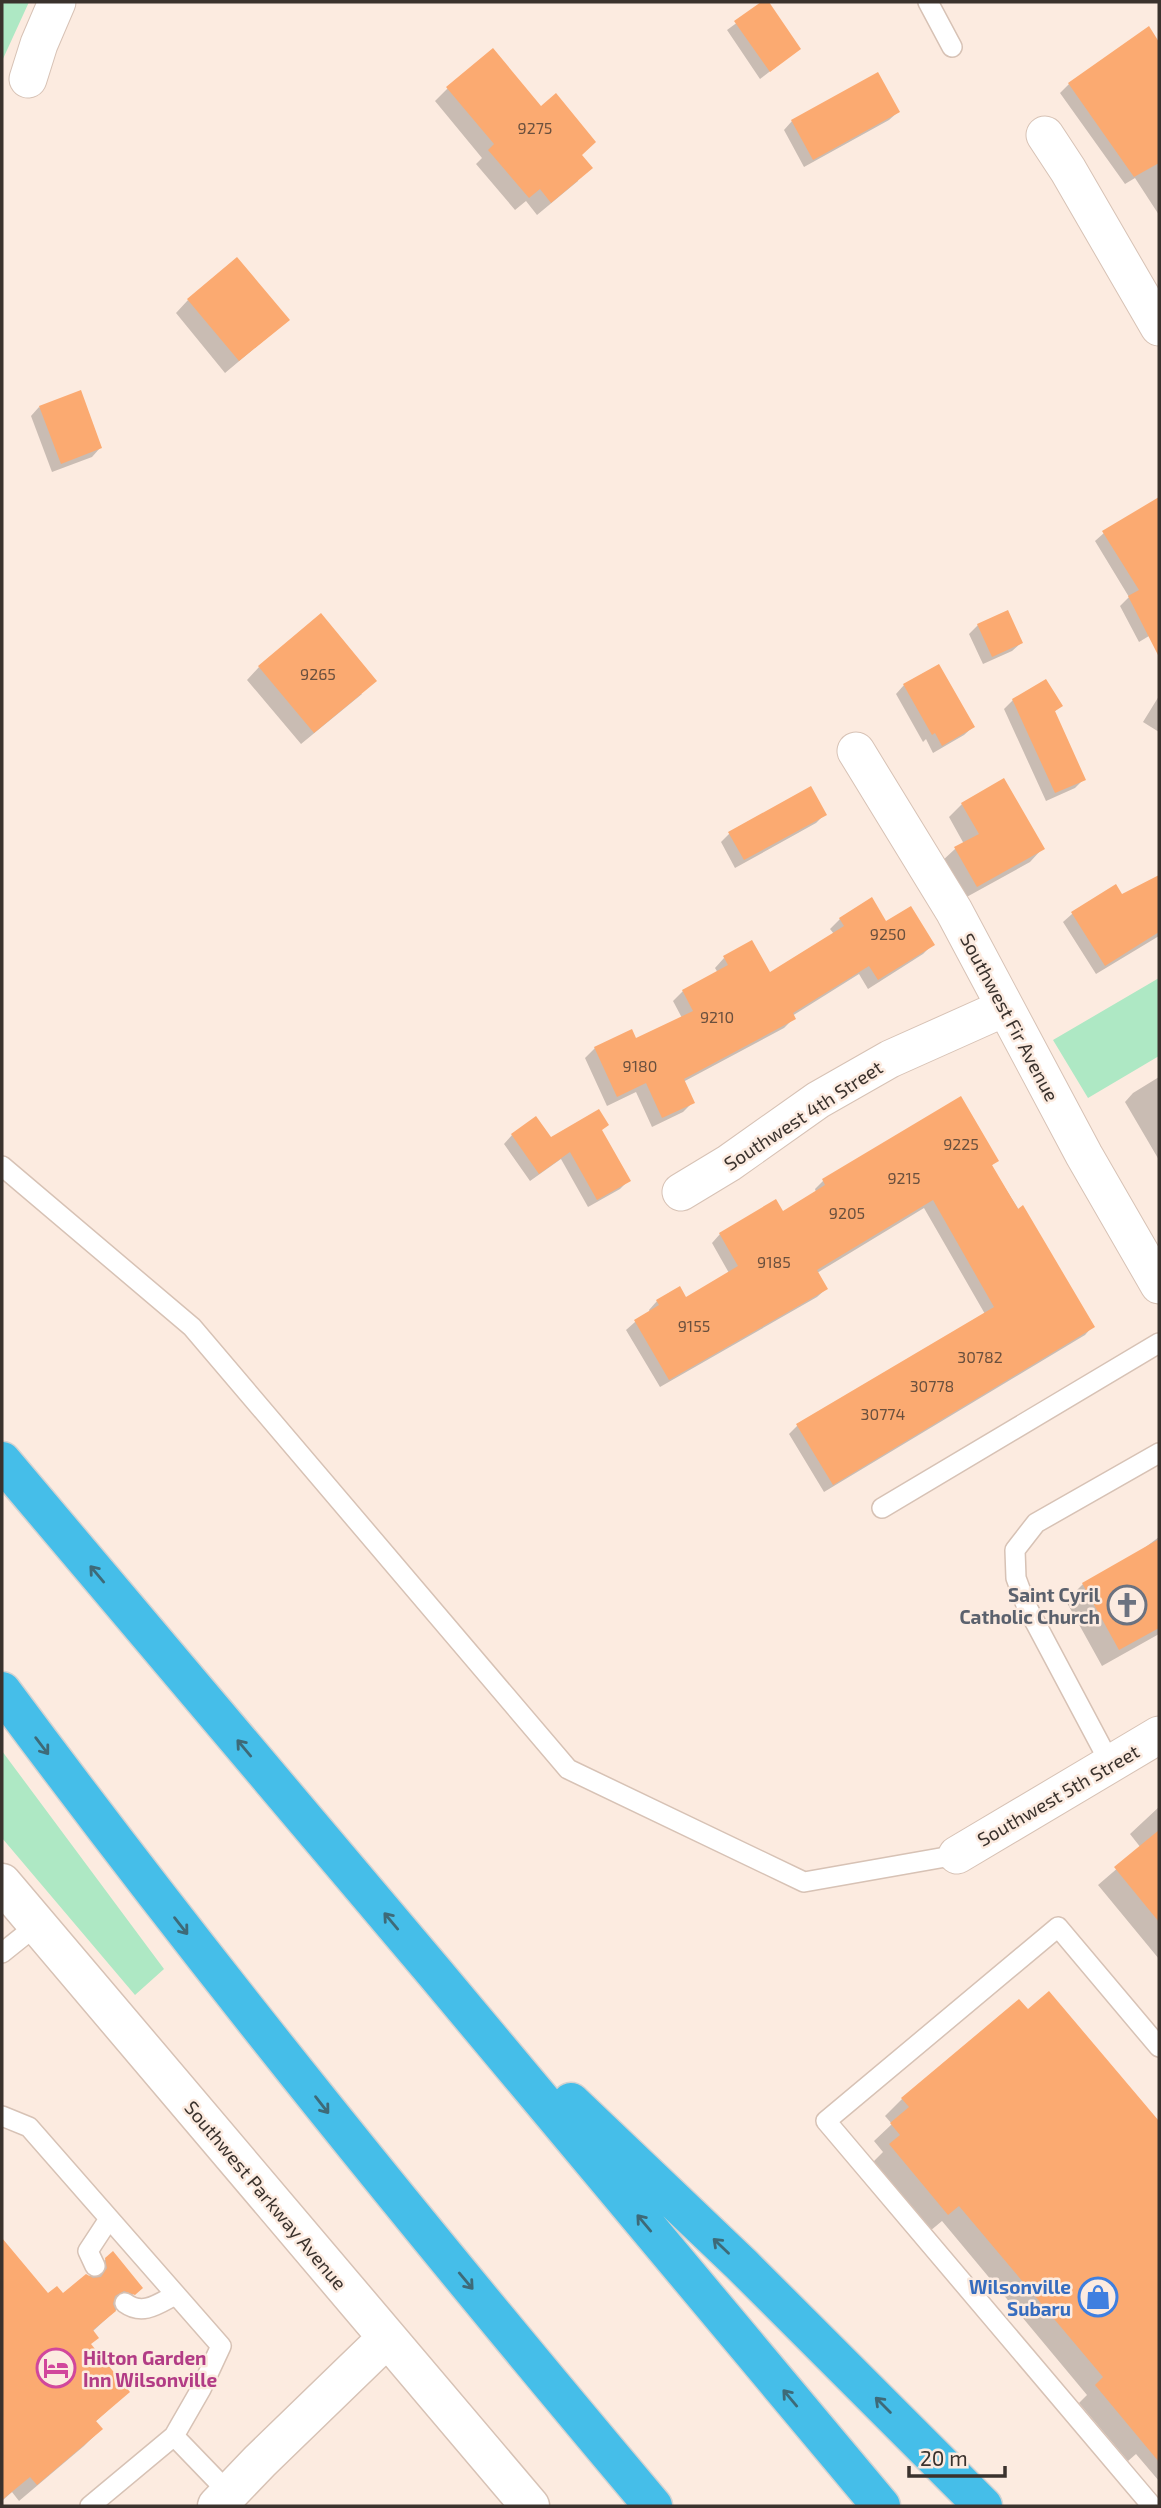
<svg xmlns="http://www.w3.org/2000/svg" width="1161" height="2508" font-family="'Exo 2',sans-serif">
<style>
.green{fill:#aee8c4}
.shadow{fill:#0003}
.building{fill:#fbaa71}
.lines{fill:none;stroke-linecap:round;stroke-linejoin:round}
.lane-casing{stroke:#d7c2b5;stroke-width:22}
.street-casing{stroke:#d7c2b5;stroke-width:39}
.secondary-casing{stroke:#d7c2b5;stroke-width:41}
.highway-casing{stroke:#d4d2d1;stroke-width:41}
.lane{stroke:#fff;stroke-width:19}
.street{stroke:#fff;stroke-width:37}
.secondary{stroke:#fff;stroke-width:38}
.highway{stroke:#45bee9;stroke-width:38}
.oneway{stroke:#3e6a78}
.labels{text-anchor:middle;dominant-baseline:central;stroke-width:5;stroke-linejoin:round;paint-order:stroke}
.number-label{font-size:16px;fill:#6a503e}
.street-label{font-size:19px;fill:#3a322d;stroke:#fcebe0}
.worship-label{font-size:19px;font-weight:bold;fill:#5b616d;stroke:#fcebe0;text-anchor:end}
.shop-label{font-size:19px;font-weight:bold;fill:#366cbe;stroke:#fcebe0;text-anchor:end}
.hotel-label{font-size:19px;font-weight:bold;fill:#b23c85;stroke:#fcebe0;text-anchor:start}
</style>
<rect width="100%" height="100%" fill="#fcebe0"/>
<path class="green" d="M2,2h27l-27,59z
M1159,978v78l-71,42 -35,-58z
M2,1751l162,218 -29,26 -133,-157z"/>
<path class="shadow" d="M765,2l34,47 -39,30 -33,-49z
M1148,29l11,16v170l-24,-37 -10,6 -65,-91 9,-9z
M448,88l132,68 -2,25 -41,34 -11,-14 -11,9 -39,-46 6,-6 -47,-57z
M898,112l-9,8 -85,47 -20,-37 8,-9z
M188,300l86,32 -49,41 -49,-60z
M39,407l61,41 -8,9 -40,15 -21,-56z
M1159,499v131l-20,12 -19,-36 9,-9 -34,-56 9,-8z
M978,625l43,18 -9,8 -29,13 -14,-30z
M259,667l103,27 -61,50 -54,-64z
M904,685l69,42 -9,8 -31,18 -7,-14 -3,3 -27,-48z
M1159,696v36l-16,-10z
M1013,700l48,6 -7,6 29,68 -8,8 -29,13 -42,-92z
M962,804l80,45 -12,13 -67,37 -21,-38 13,-12 9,-5 -15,-27z
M825,814l-9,9 -81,45 -14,-26 8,-8z
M1159,877v59l-63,38 -33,-52 9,-8 43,-28 7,10z
M840,919l46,5 47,20 -10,10 -55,35 -9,-15 -67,42 2,2 -10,10 -101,54 10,20 -10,10 -31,15 -16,-35 -29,14 -22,-48 10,-10 40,-8 47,-22 -9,-17 10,-10 35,-18 -3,-5 9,-10 45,16 65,-40 -4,-5z
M1159,1077v83l-34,-58 8,-9z
M600,1131l29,49 -9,9 -32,18 -27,-48 -31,22 -26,-37 8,-9 38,4z
M997,1161l-6,5 102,160 -8,9 -261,157 -35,-58 8,-8 188,-112 -61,-106 -107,65 9,16 -9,8 -157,90 -34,-57 9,-8 15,-9 -1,-3 8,-9 28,-1 44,-27 -17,-30 8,-9 62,-21 34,-21 -1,-3 8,-8z
M1159,1537v97l-57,32 -36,-65 17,-17 56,-32z
M1159,1807v152l-61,-74 43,-37 -11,-14z
M1049,1993l110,131v74l-10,9 10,13v261l-23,-27 -8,7 -49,-58 8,-8 -145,-174 -12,10 -57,-69 10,-10 -9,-11 18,-17 -7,-8 17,-17 117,-98 8,11z
M2,2241l46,55h14l26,-19 18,-18 35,28 -49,45 -3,13 39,47 -33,30 6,7 -17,17 -65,55 -7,-9 -10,9z"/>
<path class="building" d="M761,2h8l32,47 -31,23 -36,-51z
M1149,26l10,16v121l-25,14 -66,-94z
M493,48l48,58 15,-13 40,49 -14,13 11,13 -42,35 -11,-14 -11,9 -41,-48 6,-6 -48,-57z
M878,72l22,40 -87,48 -22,-40z
M237,257l53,63 -51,41 -52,-62z
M81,390l21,58 -41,16 -22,-58z
M1159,497v160l-31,-61 11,-6 -37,-59z
M1008,610l15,33 -31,14 -15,-33z
M321,613l56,68 -63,52 -56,-67z
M939,664l36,63 -33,19 -7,-13 -3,2 -29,-51z
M1046,679l17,27 -8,5 31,69 -31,13 -43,-94z
M1004,778l41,71 -68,38 -23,-40 25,-13 -18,-31z
M811,786l16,29 -83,45 -16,-28z
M1159,875v57l-54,34 -34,-54 45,-28 6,10z
M872,897l14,24 25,-15 24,39 -57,35 -9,-14 -76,47 3,6 -112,60 11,24 -33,15 -16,-35 -29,14 -23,-50 38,-18 4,9 57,-27 -11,-21 46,-25 -5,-9 29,-16 18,32 74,-46 -5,-8z
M961,1096l38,65 -7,4 26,44 5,-4 72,122 -262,158 -37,-61 198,-117 -61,-107 -116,70 11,19 -159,91 -35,-60 25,-15 -3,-5 24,-14 6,11 52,-31 -19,-33 57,-34 7,12 42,-26 -3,-6z
M599,1109l10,16 -7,5 29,51 -34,19 -27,-48 -31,22 -28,-40 25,-18 15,21z
M1159,1539v89l-40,22 -37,-67z
M1159,1830v92l-45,-55z
M1049,1991l110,130v341l-64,-77 8,-8 -144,-171 -11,9 -59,-71 11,-9 -10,-12 19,-16 -8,-9 118,-99 9,10z
M2,2238l46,55 9,-7 6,7 23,-19 7,4 8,-1 6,-9 -2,-10 8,-7 30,37 -8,7 -11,-4 -9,5 -2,8 3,7 -23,19 6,8 -8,6 39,48 -34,29 7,8 -66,56 -7,-8 -28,23z"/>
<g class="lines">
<defs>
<path id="lane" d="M928,2l24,45
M2,1166l190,161 376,442 236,113 153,-27
M882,1508l277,-165
M1111,1765l-85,-160 -10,-27 -1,-28 21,-27 123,-70
M2,1953l35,-28
M2,2116l27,11 192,219 -20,43 -27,47 -84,70
M95,2266l-7,-15 21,-32
M125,2303c18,13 33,1 50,-8
M174,2436l54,56
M1152,2506l-326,-385 232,-194 101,120"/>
<path id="street" d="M28,79l11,-35 18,-42
M1045,135l23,35 91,157
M856,751l98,160 130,244 75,130
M681,1192l48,-29 89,-63 72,-41 114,-51
M957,1855l202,-120"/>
<path id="secondary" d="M2,1883l528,623
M217,2506l43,-45 127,-123"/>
<path id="highway" d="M2,1461l433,512 446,533
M2,1691c207,279 427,549 651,815
M571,2102l171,163 241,241"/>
</defs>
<use href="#lane" class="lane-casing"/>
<use href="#street" class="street-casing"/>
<use href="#secondary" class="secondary-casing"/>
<use href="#highway" class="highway-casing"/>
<use href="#lane" class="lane"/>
<use href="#street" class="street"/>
<use href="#secondary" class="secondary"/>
<use href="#highway" class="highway"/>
</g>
<defs><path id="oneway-shaft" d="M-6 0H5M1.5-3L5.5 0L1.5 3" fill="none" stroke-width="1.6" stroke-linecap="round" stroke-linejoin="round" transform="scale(1.75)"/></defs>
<g class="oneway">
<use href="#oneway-shaft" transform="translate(97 1574) rotate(-130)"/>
<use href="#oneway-shaft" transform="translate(42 1746) rotate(53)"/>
<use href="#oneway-shaft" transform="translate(244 1748) rotate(-130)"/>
<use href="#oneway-shaft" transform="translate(391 1921) rotate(-130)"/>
<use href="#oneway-shaft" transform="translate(181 1926) rotate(52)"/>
<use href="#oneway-shaft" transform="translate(322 2105) rotate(52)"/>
<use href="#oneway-shaft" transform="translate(644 2223) rotate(-130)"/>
<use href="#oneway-shaft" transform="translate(721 2246) rotate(-136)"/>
<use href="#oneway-shaft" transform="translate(466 2281) rotate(50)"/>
<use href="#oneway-shaft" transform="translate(790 2398) rotate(-130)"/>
<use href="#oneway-shaft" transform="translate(883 2405) rotate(-135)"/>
</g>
<defs>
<symbol id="church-ring" viewBox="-11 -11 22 22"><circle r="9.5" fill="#fcebe0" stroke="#6b7280" stroke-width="1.5"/><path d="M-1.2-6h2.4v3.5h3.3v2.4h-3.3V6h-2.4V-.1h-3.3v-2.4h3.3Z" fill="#6b7280"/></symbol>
<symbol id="shop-ring" viewBox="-11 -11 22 22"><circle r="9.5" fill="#fcebe0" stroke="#3f7fe0" stroke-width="1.5"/><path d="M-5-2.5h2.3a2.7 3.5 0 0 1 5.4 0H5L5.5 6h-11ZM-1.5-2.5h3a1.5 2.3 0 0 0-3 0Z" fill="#3f7fe0"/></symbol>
<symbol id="hotel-ring" viewBox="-11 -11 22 22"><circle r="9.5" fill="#fcebe0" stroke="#d1479c" stroke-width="1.5"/><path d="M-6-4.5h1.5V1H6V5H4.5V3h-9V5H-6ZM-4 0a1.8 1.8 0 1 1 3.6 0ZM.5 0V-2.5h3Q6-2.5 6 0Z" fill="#d1479c"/></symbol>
</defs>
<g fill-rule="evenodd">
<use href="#church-ring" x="1105" y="1583" width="44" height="44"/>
<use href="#shop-ring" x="1076" y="2275" width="44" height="44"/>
<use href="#hotel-ring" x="34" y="2346" width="44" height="44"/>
</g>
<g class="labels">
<g class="number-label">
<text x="535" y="127">9275</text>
<text x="318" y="673">9265</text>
<text x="888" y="933">9250</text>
<text x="717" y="1016">9210</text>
<text x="640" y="1065">9180</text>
<text x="961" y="1143">9225</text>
<text x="904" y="1177">9215</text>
<text x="847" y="1212">9205</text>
<text x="774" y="1261">9185</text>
<text x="694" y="1325">9155</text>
<text x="980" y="1356">30782</text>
<text x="932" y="1385">30778</text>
<text x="883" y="1413">30774</text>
</g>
<g class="street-label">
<text transform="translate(1010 1017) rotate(62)">Southwest Fir Avenue</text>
<text transform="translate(803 1115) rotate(-33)">Southwest 4th Street</text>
<text transform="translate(1058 1795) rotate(-30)">Southwest 5th Street</text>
<text transform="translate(266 2195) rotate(50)">Southwest Parkway Avenue</text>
</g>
<g class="worship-label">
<text x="1100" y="1594">Saint Cyril<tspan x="1100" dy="22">Catholic Church</tspan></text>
</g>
<g class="shop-label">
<text x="1071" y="2286">Wilsonville<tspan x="1071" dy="22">Subaru</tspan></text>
</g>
<g class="hotel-label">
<text x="83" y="2357">Hilton Garden<tspan x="83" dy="22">Inn Wilsonville</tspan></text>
</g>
</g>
<rect width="1161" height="2508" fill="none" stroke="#3a322d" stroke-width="7"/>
<path d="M909 2466v10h96v-10" fill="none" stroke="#3a322d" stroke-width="3.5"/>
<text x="920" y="2466" font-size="21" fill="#3a322d" stroke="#fcebe0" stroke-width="5" paint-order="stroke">20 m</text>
</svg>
